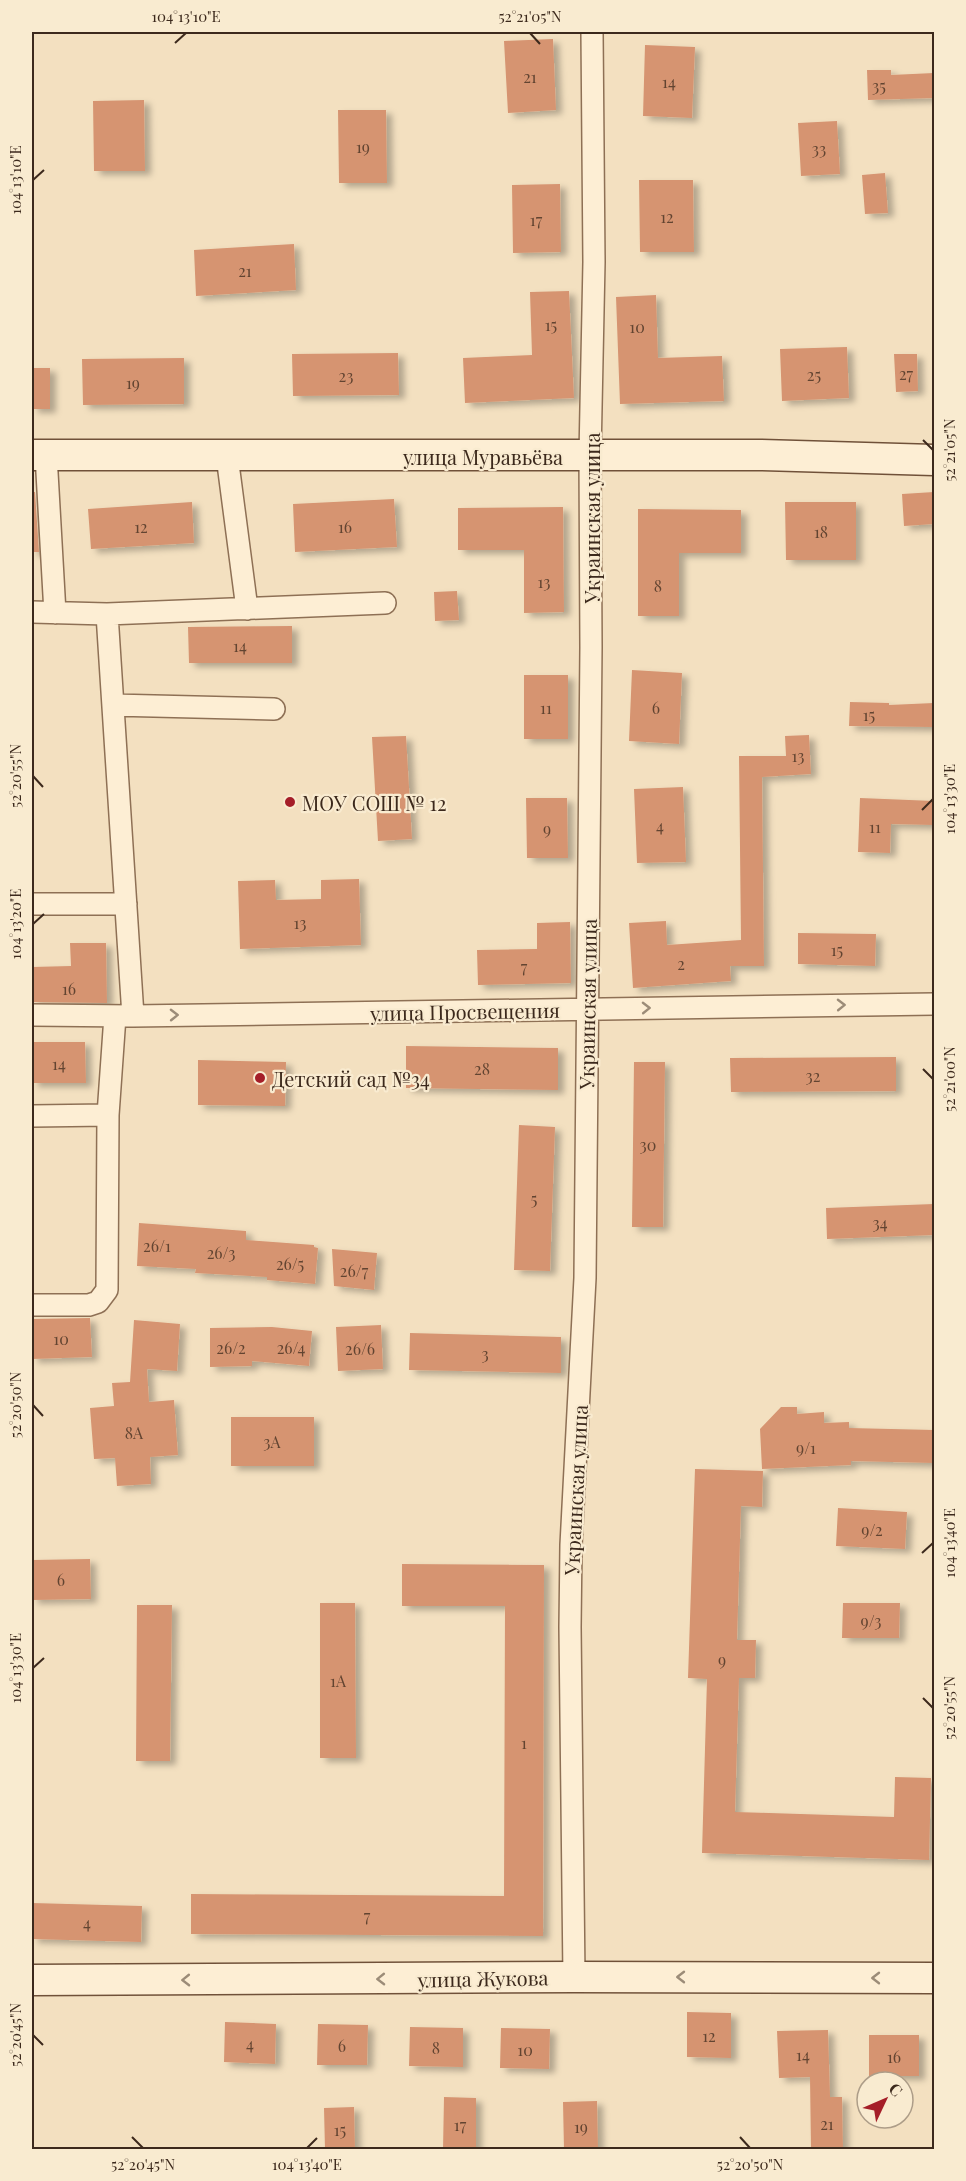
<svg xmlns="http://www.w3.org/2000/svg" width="966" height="2181" font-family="'Playfair Display',serif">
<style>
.building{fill:#d69471;filter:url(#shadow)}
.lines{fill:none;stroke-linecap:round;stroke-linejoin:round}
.street-casing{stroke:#8e7055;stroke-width:24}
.secondary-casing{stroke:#705139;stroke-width:33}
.street{stroke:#fdeed4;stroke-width:21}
.secondary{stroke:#fdeed4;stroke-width:30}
.oneway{stroke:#9c8c78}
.ticks{fill:none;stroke:#3c291c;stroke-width:2}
.poi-dot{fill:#a51e28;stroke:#f9ebd0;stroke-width:2}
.labels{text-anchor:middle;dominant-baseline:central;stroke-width:4.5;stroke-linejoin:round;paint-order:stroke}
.number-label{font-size:16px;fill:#624431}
.street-label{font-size:20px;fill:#3c291c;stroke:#f9ebd0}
.poi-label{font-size:20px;fill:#3c291c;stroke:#f9ebd0;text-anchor:start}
.neatline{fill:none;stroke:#3c291c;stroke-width:2}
.ticks-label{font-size:15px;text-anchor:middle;fill:#3c291c}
</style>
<defs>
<filter id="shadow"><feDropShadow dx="6" dy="4" stdDeviation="3" flood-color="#0004"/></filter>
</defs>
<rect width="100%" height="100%" fill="#f3e0c0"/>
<path class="building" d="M553,39l3,71 -48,3 -4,-72z
M645,45l50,2 -3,71 -49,-2z
M867,70h24v5l43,-2v25l-66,2z
M144,100l1,71h-51l-1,-70z
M338,110h48l1,73h-48z
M837,121l3,53 -39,2 -3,-53z
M885,173l3,40 -23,1 -3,-39z
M639,180h54l1,72h-54z
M560,184l1,68 -48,1 -1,-68z
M294,244l2,46 -100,6 -2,-46z
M569,291l5,107 -109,5 -2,-45 69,-3 -2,-63z
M656,295l2,63 64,-2 2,45 -104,3 -4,-107z
M847,347l2,51 -67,3 -2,-52z
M398,353l1,42 -106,1 -1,-42z
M894,354h23l1,37 -22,1z
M184,358v46l-101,1 -1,-46z
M32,368h18v41h-18z
M32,492h3l4,60h-7z
M934,492v32l-30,2 -2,-32z
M394,499l3,48 -102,5 -2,-48z
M192,502l2,41 -103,6 -3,-40z
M785,502h71v58h-70z
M563,507l1,105 -40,1v-63h-66v-42z
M638,509l103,1v43h-62v63h-41z
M457,591l2,29 -24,1 -1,-29z
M292,626v37h-103l-1,-36z
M632,670l50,3 -3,71 -50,-3z
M524,675h44v64h-44z
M850,702l39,1v2l45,-2v24l-85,-1z
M809,735l2,39 -49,3 2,189h-34l1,15 -98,7 -4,-65 37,-2 1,24 74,-5 -2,-184h47l-1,-20z
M406,736l6,103 -34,2 -6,-104z
M683,787l3,75 -49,1 -3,-74z
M526,798h41l1,60h-41z
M860,798l74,3v24l-43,-1 -1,29 -32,-1z
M359,879l2,66 -121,4 -2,-68 37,-1 1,20 45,-1v-19z
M570,922l1,61 -93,2 -1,-35 60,-1v-26z
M798,933l78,1 -1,32 -77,-2z
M70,943h36l1,60 -75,-1v-35l39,-1z
M32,1042h53l1,41h-54z
M406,1046l152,2v42l-152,-2z
M896,1057v34l-165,1 -1,-34z
M198,1060l88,2 -1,44 -87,-1z
M634,1062h31l-2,165h-31z
M519,1125l36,2 -5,144 -36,-1z
M934,1204v31l-107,4 -1,-31z
M139,1223l107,8v9l68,5v2l4,1 -3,36 -48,-4v-3l-72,-4 1,-4 -59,-3z
M332,1249l45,4 -3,37 -40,-4z
M90,1318l2,39 -60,2v-40z
M134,1320l46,4 -3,47 -30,-2 2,33 25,-2 4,55 -28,2 1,27 -34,2 -2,-28 -21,1 -4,-51 24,-2 -2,-23 18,-1z
M381,1325l2,44 -45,2 -2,-44z
M272,1327l40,4 -3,35 -57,-5v5l-42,1v-39z
M410,1333l151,4v36l-152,-3z
M781,1407h16v7l27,-2v11l25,-1v6l85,2v33l-83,-2v4l-89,4 -2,-40z
M231,1417h83v49h-83z
M695,1469l68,2 -1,36 -21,-1 -4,134h19l-1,38h-16l-4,134 159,5 1,-40 36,1 -2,82 -227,-7 5,-174 -19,-1z
M838,1508l69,4 -2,37 -69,-3z
M90,1559l1,40 -59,1v-40z
M402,1564l142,1 -1,371 -352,-2v-40l313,2 1,-290h-103z
M320,1603h35l1,155h-36z
M843,1603h57l-1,35h-57z
M137,1605h35l-2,156h-34z
M32,1903l110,3 -1,36 -109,-3z
M687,2012l44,1v45l-44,-1z
M225,2022l51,2 -1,40 -51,-2z
M318,2024l50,1 -1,40h-50z
M410,2027l53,1v39l-54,-1z
M501,2028l49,1 -1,40 -49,-1z
M828,2030l2,67h12l1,53h-32l-1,-73 -31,1 -2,-47z
M869,2035h50v41h-50z
M444,2097l32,1v52h-33z
M597,2101l1,49h-34l-1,-48z
M354,2107l1,43h-30l-1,-42z"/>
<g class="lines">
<defs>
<path id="street" d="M46,455l9,158
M227,456l20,153
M32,612l75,2 278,-11
M107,614l26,402
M113,705l161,4
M32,904h94
M32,1015l101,1 801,-12
M32,1116l76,-1
M32,1305h57l9,-3 9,-12 1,-175 7,-99
M574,1977l-4,-350 1,-82 14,-267 6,-631 -1,-192 4,-193 -2,-230"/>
<path id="secondary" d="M32,455h729l173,5
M32,1980l542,-3 360,1"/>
</defs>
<use href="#street" class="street-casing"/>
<use href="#secondary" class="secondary-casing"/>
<use href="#street" class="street"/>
<use href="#secondary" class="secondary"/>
</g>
<defs><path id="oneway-chevron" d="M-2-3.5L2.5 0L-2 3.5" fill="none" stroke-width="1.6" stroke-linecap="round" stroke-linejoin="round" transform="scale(1.5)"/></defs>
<g class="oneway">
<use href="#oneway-chevron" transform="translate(841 1005) rotate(-1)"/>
<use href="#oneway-chevron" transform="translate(646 1008) rotate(-1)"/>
<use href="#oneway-chevron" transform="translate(174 1015) rotate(-1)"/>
<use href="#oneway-chevron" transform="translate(681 1977) rotate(-180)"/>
<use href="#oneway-chevron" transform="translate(876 1978) rotate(-180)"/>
<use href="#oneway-chevron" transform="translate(381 1979) rotate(179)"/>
<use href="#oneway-chevron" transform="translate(186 1980) rotate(179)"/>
</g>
<path class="ticks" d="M530,33l10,11M175,43l11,-10M33,180l11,-10M923,440l10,10M33,776l10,11M922,810l11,-11M33,924l11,-10M923,1069l10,10M33,1405l10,11M922,1553l11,-10M33,1668l11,-10M923,1698l10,10M33,2035l10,10M132,2137l11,11M740,2137l10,11M307,2148l10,-10"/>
<g class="poi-dot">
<circle cx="290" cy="802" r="6"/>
<circle cx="260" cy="1078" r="6"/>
</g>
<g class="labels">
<g class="number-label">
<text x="530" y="76">21</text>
<text x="669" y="81">14</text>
<text x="879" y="85">35</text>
<text x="363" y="146">19</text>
<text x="819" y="148">33</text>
<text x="667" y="216">12</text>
<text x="536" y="219">17</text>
<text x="245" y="270">21</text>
<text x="551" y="324">15</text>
<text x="637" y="326">10</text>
<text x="906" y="373">27</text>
<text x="814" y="374">25</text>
<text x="346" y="375">23</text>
<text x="133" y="382">19</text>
<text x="141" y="526">12</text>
<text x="345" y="526">16</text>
<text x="821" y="531">18</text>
<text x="544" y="581">13</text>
<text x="658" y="585">8</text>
<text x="240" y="645">14</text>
<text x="546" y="707">11</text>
<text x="656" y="707">6</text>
<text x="869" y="714">15</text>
<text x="798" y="755">13</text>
<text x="660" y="825">4</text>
<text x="875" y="826">11</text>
<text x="547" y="828">9</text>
<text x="300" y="922">13</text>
<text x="837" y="949">15</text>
<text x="681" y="963">2</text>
<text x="524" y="966">7</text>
<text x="69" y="988">16</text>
<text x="59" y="1063">14</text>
<text x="482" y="1068">28</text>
<text x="813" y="1075">32</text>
<text x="648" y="1144">30</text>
<text x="534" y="1198">5</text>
<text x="880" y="1222">34</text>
<text x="157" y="1245">26/1</text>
<text x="221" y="1252">26/3</text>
<text x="290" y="1263">26/5</text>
<text x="354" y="1270">26/7</text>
<text x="61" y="1338">10</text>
<text x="231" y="1347">26/2</text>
<text x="291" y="1347">26/4</text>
<text x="360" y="1348">26/6</text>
<text x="485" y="1353">3</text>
<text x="134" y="1432">8А</text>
<text x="272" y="1441">3А</text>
<text x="806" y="1447">9/1</text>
<text x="872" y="1529">9/2</text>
<text x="61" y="1579">6</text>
<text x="871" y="1620">9/3</text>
<text x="722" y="1659">9</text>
<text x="338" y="1680">1А</text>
<text x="524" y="1742">1</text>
<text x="367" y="1915">7</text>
<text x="87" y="1922">4</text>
<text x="709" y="2035">12</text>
<text x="250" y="2043">4</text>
<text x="342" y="2045">6</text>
<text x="436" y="2047">8</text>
<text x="525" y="2049">10</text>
<text x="803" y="2054">14</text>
<text x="894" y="2056">16</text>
<text x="827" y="2123">21</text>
<text x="460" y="2124">17</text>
<text x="581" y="2126">19</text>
<text x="340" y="2129">15</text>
</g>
<g class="street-label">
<text x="483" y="456">улица Муравьёва</text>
<text transform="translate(591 518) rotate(-90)">Украинская улица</text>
<text transform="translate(587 1004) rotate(-89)">Украинская улица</text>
<text transform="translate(465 1011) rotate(-1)">улица Просвещения</text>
<text transform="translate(575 1490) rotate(-87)">Украинская улица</text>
<text transform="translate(483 1978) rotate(-1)">улица Жукова</text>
</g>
<g class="poi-label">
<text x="302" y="802">МОУ СОШ № 12</text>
<text x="272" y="1078">Детский сад №34</text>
</g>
</g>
<rect width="966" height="2181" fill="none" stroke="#f9ebd0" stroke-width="66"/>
<g transform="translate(885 2100) rotate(46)"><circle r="28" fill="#f9ebd0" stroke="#ad9d88" stroke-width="1.5"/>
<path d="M0-4.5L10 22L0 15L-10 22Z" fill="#a51e28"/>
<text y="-9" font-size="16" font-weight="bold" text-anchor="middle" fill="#3c291c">С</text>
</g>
<rect x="33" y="33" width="900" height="2115" class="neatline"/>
<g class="ticks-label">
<text x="186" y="22">104°13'10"E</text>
<text x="530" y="22">52°21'05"N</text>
<text transform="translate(16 180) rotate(-90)" y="5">104°13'10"E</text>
<text transform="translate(950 450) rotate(-90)" y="5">52°21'05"N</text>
<text transform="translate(16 776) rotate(-90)" y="5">52°20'55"N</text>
<text transform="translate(950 799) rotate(-90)" y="5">104°13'30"E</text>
<text transform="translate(16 924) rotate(-90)" y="5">104°13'20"E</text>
<text transform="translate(950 1079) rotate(-90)" y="5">52°21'00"N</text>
<text transform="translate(16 1405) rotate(-90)" y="5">52°20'50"N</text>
<text transform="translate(950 1543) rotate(-90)" y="5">104°13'40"E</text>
<text transform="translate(16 1668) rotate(-90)" y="5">104°13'30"E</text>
<text transform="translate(950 1708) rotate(-90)" y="5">52°20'55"N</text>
<text transform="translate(16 2035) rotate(-90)" y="5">52°20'45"N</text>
<text x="143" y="2170">52°20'45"N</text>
<text x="307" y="2170">104°13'40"E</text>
<text x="750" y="2170">52°20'50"N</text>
</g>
</svg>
